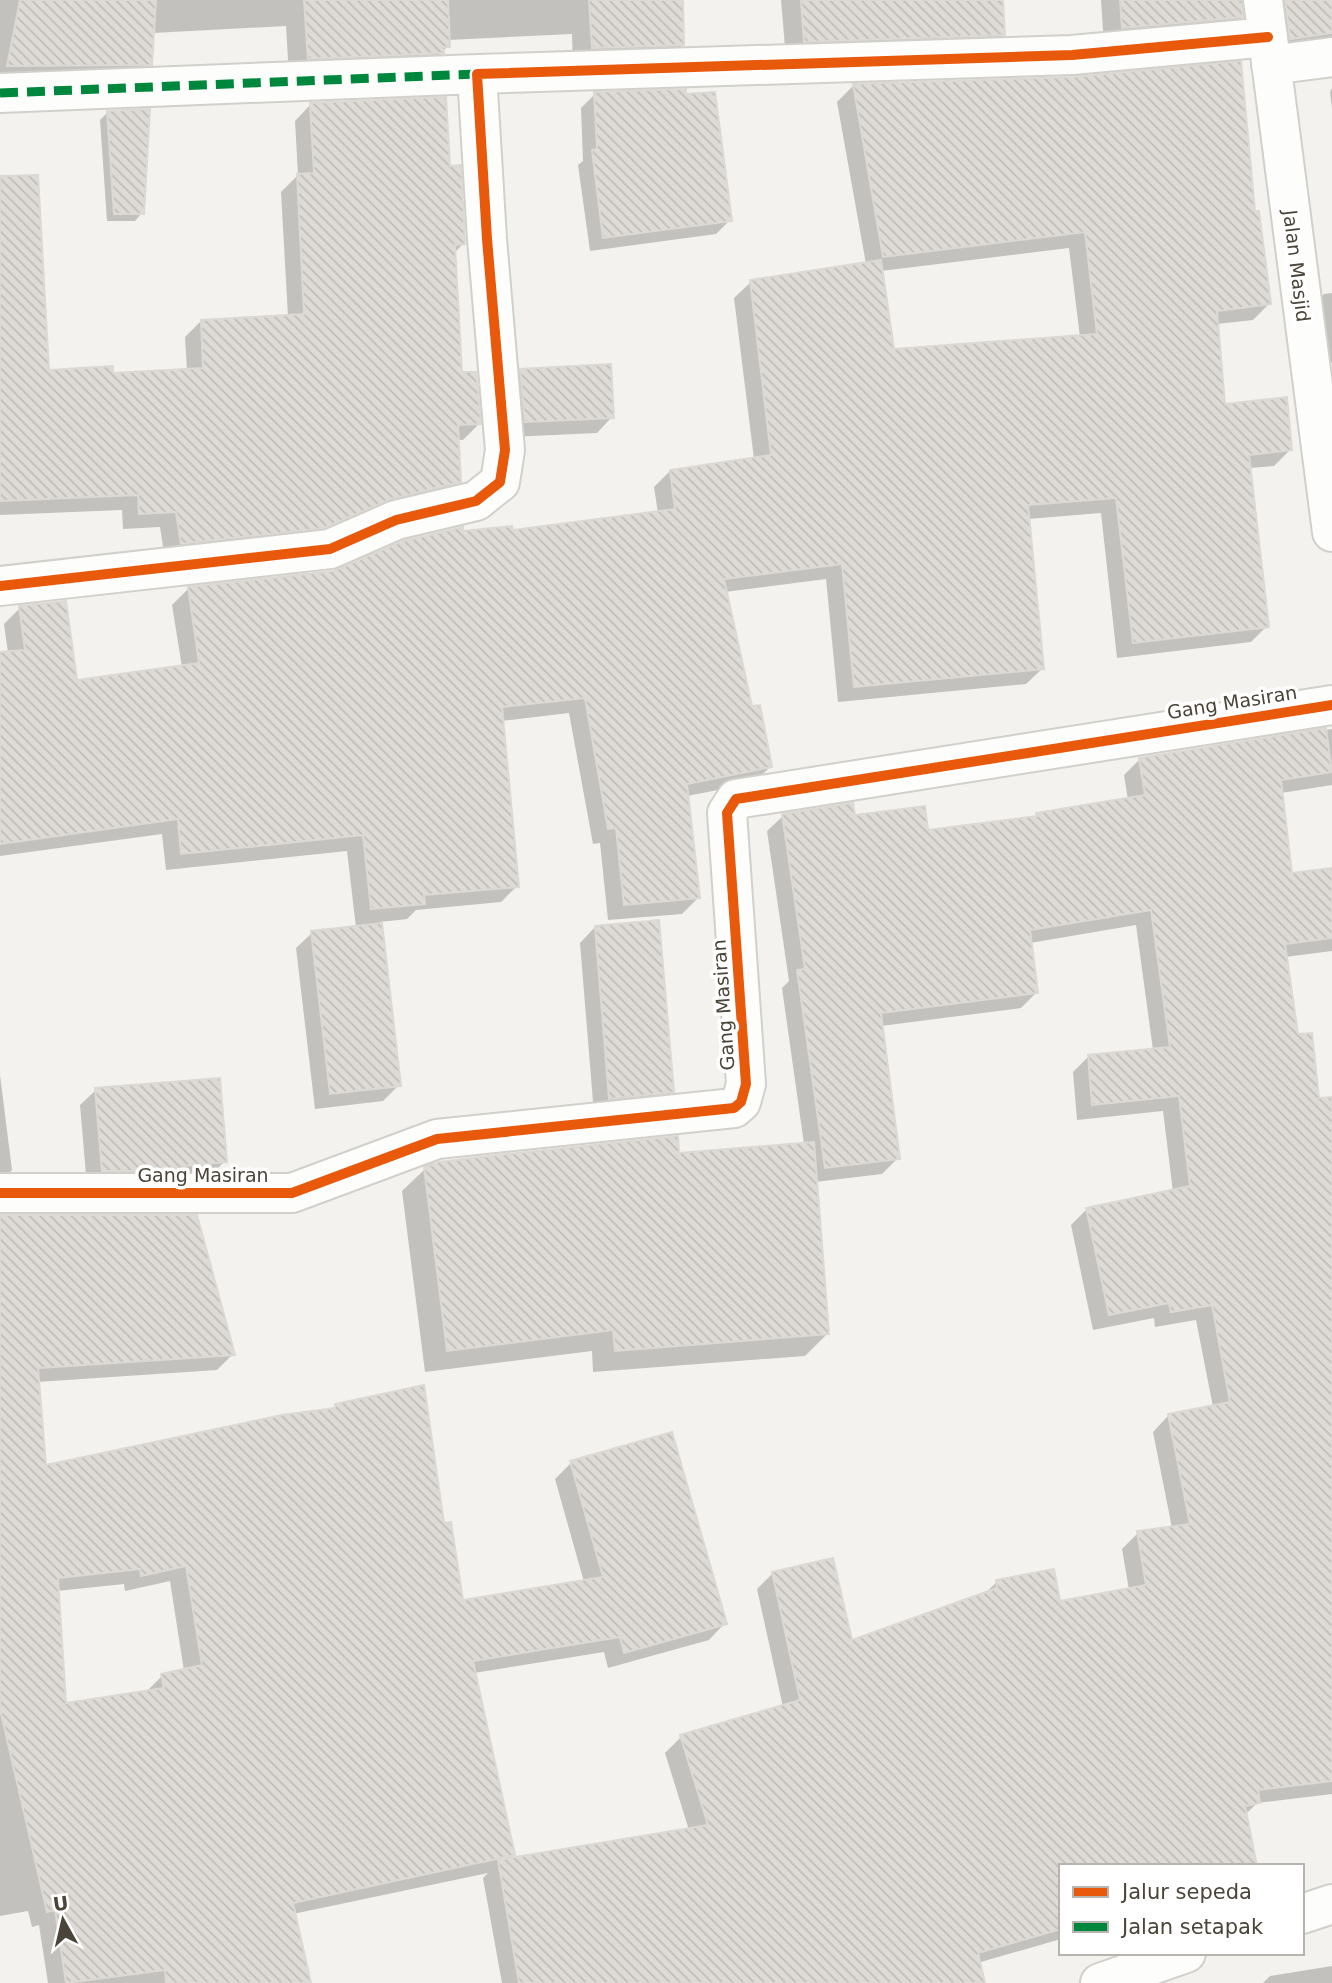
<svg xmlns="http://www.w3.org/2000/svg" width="1332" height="1983" font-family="'DejaVu Sans',sans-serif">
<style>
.shadow{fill:#0003;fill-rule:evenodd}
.building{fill:url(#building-back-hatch);stroke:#dcd9d4;stroke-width:2;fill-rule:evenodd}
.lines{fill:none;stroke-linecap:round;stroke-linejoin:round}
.minor-casing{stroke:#d2d0cb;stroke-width:42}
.minor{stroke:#fdfdfc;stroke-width:38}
.quiet{stroke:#00873e;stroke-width:9;stroke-dasharray:18 9;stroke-linecap:butt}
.cycleway-casing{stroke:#fff;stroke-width:15}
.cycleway{stroke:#e8590c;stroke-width:10}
.labels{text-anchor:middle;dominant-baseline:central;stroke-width:7;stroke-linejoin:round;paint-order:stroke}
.street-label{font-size:19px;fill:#4b4439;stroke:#fff}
</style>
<defs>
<pattern id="building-back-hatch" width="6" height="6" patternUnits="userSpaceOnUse" patternTransform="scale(1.75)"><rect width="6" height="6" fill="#dedbd6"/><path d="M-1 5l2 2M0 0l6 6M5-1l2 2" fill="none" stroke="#c0bdb8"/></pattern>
</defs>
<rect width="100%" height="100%" fill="#f4f2ee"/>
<path class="shadow" d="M0,0h681l2,45 -20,19 -90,3 -1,-33 -124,6v6l-25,26 -134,5 -3,-51 -133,7 -2,31 -19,19 -132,1z
M781,0h220l3,35 -19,18 -199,6z
M1101,0h140v17l-18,18 -119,11z
M1256,0h76v66l-60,-9z
M853,86l401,127 15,91 -16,16 -36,4 6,82 68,43 -17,17 -25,2 18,158 -16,16 -134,16 -16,-145 -73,6 15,149 -17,16 -188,18 -12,-123 -101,13 25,116 20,59 -16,16 -67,13 11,102 -16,16 -74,6 -8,-77 -7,1 -24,-131 -68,8 16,165 -16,16 -85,8 -9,9 -27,3 19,163 -16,16 -68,8 -19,-161 16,-15 44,-5 -9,-77 -181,19 -4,-36 -162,22v-202l8,-1 -4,-29 16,-16 55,74 107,-15 -10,-62 16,-16 145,-17 128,-39 50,-1 147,-19 -4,-26 16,-16 84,-12 -20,-161 17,-16 115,-18 -29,-162zM1069,248l11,89 -188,14 -11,-80z
M1332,88v21l-2,-17z
M595,94l135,126 -14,14 -126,17 -12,-86 5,-4 -2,-53z
M311,104l137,63 16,76 -10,10 7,121 18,50 -16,16h-6l2,41 -16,17 -136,45 -142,16 -5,-32 -37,2 -1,-19 -122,5v-322l47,179 65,3 75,-4 -2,-34 16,-16 87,-4 -7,-125 17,-17 -3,-54z
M108,112l34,101 -7,8h-28l-7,-101z
M1332,293v70l-17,1 -7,-54 16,-16z
M521,371l91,46 -15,16 -87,4 -5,-51z
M1332,729v56l-51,8 10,82 41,-6v82l-47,6 11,79 21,64 15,-2v696l-75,9 -12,12 -184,51v73l-153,44h-406l-19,-105 5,-5 -195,41 16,69h-261l-9,-58 -7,2 -4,-16 -28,5v-699l233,137 -16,16 -180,12 7,85 287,-57 4,-4 107,119 19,77 123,-20 -29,-103 16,-16 154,160 -16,17 -101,28 -4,-16 -130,21 39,182 -5,5 181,-30 -24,-77 16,-16 102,-30 -26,-118 16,-16 78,69 133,-48 13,-12 62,21 70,-13 -7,-41 16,-16 34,-5 -19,-96 15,-16 45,-9 -17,-87 -41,7 -1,-9 -61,12 -22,-105 16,-16 86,-17 -10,-81 -86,9 -4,-48 16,-16 64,-6 -17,-125 -106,18 7,49 -16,16 -140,18 17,132 -16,16 -67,8 12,152 -22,22 -212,16 -1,-21 -167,21 -23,-181 23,-22 379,-25 -22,-156 7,-7 -22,-150 16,-15 71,1 72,15 108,-14 3,-3 91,-15 -4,-25 16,-16zM170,1581l14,90 -22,5 -17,17 -80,12 -8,-114 67,-7 1,7z
M595,927l77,165 -15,15 -63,7 -14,-171z
M0,1075l12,95 -12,12z
M96,1090l129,71 -16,16 -122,9 -7,-81z
M1332,1966v17h-69l7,-7z"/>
<path class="building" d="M20,0h136l-4,65 -145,1z
M304,0h144l2,47h-7l1,6 -136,6z
M589,0h94l1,45 -92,3z
M801,0h202l2,35 -201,7z
M1120,0h122l1,17 -121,11z
M1285,0h47v33l-42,6z
M1241,61l14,150h4l12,93 -54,7 8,93 62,-7 5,53 -43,5 20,172 -136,16 -17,-145 -88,7 16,164 -190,18 -12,-123 -118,15 28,127 8,-1 12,62 -85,17 13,114 -76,7 -8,-77 -8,1 -23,-131 -83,9 17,180 -95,8 1,9 -54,5 -8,-74 -182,19 -3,-35 -178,25v-192l25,-2 -6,-44 47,-5 11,79 122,-17 -11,-76 145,-16 70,-30 60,-14v4l49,-5 1,4 162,-21 -5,-39 101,-15 -21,-175 131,-20 13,89 203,-15 -12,-102 -202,25 -30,-173 220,-7z
M686,89v5l29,-2 17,129 -129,17 -11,-88 5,-1 -3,-57z
M446,97l4,69 11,-1 4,79 -10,1 7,127h14l5,52 -23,1 3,57 -70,17 -67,29 -143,16 -5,-32 -37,2 -1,-19 -138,6v-325l38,-1 11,195 64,-4v7l90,-5 -2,-48 103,-6 -7,-140 17,-1 -4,-70z
M150,109l-6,105h-30l-7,-103z
M611,364l3,54 -89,4 -5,-53z
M1326,728l6,44 -51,8 11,93 40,-5v70l-47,6 13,90 14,-1 7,65 13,-1v684l-74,9 2,13 -15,3 12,60h-196v63l-83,24 7,30h-466l-21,-123 210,-35 -28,-90 120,-35 -28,-128 61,-14 19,82 145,-52 -1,-8 58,-11 6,32 86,-16 -9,-54 53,-7 -22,-110 62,-12 -18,-97 -41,7 -2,-9 -60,12 -23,-107 104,-22 -11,-90 -87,9 -4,-50 82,-8 -19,-137 -121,20 8,63 -157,20 19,146 -75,9 -28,-198 8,-1 -23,-155 71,-11 2,12 70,-9 3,24 109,-14 -1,-3 109,-18 -6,-37z
M659,920l15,172 -65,7 -14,-173z
M382,923l19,163 -71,8 -19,-163z
M220,1078l7,84 -44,4 1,5h-82l-7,-83z
M678,1136l1,17 135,-11 15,192 -214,17 -2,-21 -166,21 -23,-184 15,-5 41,-5z
M0,1215h197l38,140 -197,13 8,97 236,-50 53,-7v-4l89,-19 20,138 7,-1 12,78 140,-23 -33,-116 102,-29 55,192 -103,29 -4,-16 -147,24 42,194 -222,48 18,80h-145l-1,-13 -99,13 -11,-73 -8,2 -47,-203zM186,1566l16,99 -41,9 3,14 -98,15 -8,-125 82,-9 1,7z"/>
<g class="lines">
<defs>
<path id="minor" d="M1263,0l69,532
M1271,65l61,-8
M0,93l477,-19
M0,586l330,-37 66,-29 80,-19 24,-19 5,-32 -18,-211 -10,-165 595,-19 196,-18
M0,1193h292l145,-54 297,-31 7,-6 5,-18 -19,-271 9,-14 596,-94
M1302,1914l30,-10
M1100,1983l86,-30"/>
</defs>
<use href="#minor" class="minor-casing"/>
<use href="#minor" class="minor"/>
<path class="quiet" d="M0,93l477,-19"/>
<defs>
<path id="cycleway" d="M0,586l330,-37 66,-29 80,-19 24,-19 5,-32 -18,-211 -10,-165 595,-19 196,-18
M0,1193h292l145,-54 297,-31 7,-6 5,-18 -19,-271 9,-14 596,-94"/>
</defs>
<use href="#cycleway" class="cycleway-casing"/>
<use href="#cycleway" class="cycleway"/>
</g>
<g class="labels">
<g class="street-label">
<text transform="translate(1297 266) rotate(83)">Jalan Masjid</text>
<text transform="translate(1232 702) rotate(-9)">Gang Masiran</text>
<text transform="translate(723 1005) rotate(-94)">Gang Masiran</text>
<text x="203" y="1175">Gang Masiran</text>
</g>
</g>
<rect x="1059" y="1864" width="245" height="91" fill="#ffffff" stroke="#b7b4b0" stroke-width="2"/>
<rect x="1073" y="1887" width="35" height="10" fill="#e8590c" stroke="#b7b4b0" stroke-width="2"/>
<text x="1122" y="1899" font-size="21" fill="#4b4439">Jalur sepeda</text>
<rect x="1073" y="1922" width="35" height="10" fill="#00873e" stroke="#b7b4b0" stroke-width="2"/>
<text x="1122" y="1934" font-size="21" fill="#4b4439">Jalan setapak</text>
<g transform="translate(63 1920) rotate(352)" stroke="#ffffff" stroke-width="5" paint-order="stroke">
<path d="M0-5L12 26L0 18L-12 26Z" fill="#4b4439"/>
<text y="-10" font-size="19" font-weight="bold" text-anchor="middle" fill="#4b4439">U</text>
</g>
</svg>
